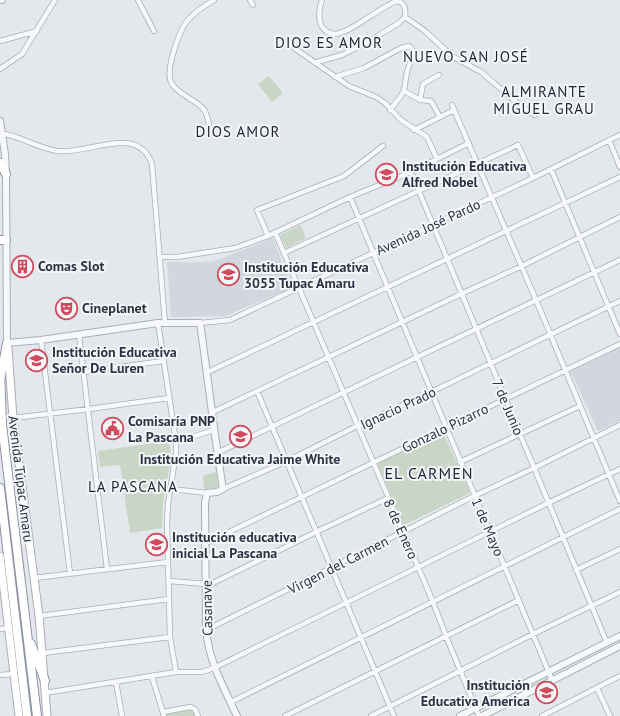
<svg xmlns="http://www.w3.org/2000/svg" width="620" height="716" font-family="'PT Sans',sans-serif">
<style>
.built{fill:#d2d6de}
.green{fill:#c9d6c5}
.lines{fill:none;stroke-linecap:round;stroke-linejoin:round}
.minor-casing{stroke:#a9aeb7;stroke-width:6}
.tertiary-casing{stroke:#a9aeb7;stroke-width:8}
.secondary-casing{stroke:#a9aeb7;stroke-width:9}
.trunk-casing{stroke:#8b94a3;stroke-width:10}
.minor{stroke:#f7f8fa;stroke-width:4.5}
.tertiary{stroke:#f7f8fa;stroke-width:6}
.secondary{stroke:#fff;stroke-width:7}
.trunk{stroke:#fff;stroke-width:8}
.labels{text-anchor:middle;dominant-baseline:central;stroke-width:4;stroke-linejoin:round;paint-order:stroke}
.poi-label{font-size:14px;font-weight:bold;fill:#2b3445;stroke:#f4f6f9;text-anchor:start}
.street-label{font-size:14px;fill:#2b3445;stroke:#f4f6f9}
.neighbourhood-label{font-size:15px;letter-spacing:1px;fill:#1d2536;stroke:#f4f6f9}
.quarter-label{font-size:16px;letter-spacing:1px;fill:#1d2536;stroke:#f4f6f9}
</style>
<rect width="100%" height="100%" fill="#e4e7ec"/>
<path class="built" d="M273,238l19,50 -67,28 -54,1 -4,-55h45z
M620,346v75l-22,10 -28,-61z"/>
<path class="green" d="M269,76l14,17 -11,9 -14,-18z
M301,225l5,13 -20,10 -6,-13z
M443,432l27,61 -66,32 -27,-62z
M169,441l2,15 -8,48 -1,24 -32,5 -10,-68 -20,2 -2,-16z
M216,472l2,13 -2,3 -12,1 -1,-13z
M190,710l4,2 2,4h-29l-1,-2z"/>
<g class="lines">
<defs>
<path id="minor" d="M138,0l16,31
M250,0l3,5
M322,0c-3,8 -4,16 -1,25 3,6 8,9 15,9 18,-3 43,-27 61,-33 8,1 9,9 8,16
M405,17l20,14 27,25 29,16 46,39 8,4
M0,41l37,-10
M294,48l55,38 27,11 9,6 16,17 26,17 10,22
M317,62l25,-7 24,-12 33,-20 6,-6
M0,69l22,-15 33,-54
M335,77l29,-9 37,-20 8,-2 3,3 1,5 -6,18 -3,18 -3,6 -11,14
M404,91l16,9 11,1 9,16
M420,100l3,-16 16,-9
M452,105l84,195 84,201
M414,130l40,-20
M211,132c-2,-6 -3,-15 -6,-21 -6,-10 -25,-15 -33,-27 -8,-11 7,-53 15,-63 7,-9 17,-15 27,-21
M0,133c21,3 39,16 58,18 30,4 80,-28 94,13l13,159
M609,140l11,27
M551,169l69,165
M411,172l196,471
M350,197l202,483
M275,232l158,370 13,34 33,80
M268,236l-11,-26 87,-34 39,-30
M284,253l234,-108 15,33
M160,257h17l58,-9 33,-12 82,-39 61,-25 58,-29
M158,323l18,119v11l-8,51 -1,19 3,114 6,35
M200,323l30,-3 303,-142 87,-43
M79,335l28,234
M41,340l29,233
M84,372l79,-11
M208,372l412,-195
M257,391l137,325
M213,412l248,-118 61,-28 98,-49
M13,418l76,-9 80,-11
M176,442l38,-12
M217,453l403,-193
M460,462l120,-56
M171,489l36,4
M223,489l64,-28 70,-35 74,-34 189,-91
M206,543l414,-199
M576,570l44,-21
M34,578l134,-16
M169,581l37,3 7,-1 103,-51 72,-34
M39,616l130,-17
M0,629l9,-1
M206,630l125,-62 143,-72 60,-28 86,-43
M43,653l127,-16
M0,675l14,-1
M152,677l12,39
M116,682l6,34
M597,688l13,28
M45,693l131,-21h26l12,-4 334,-165 72,-34
M231,702l389,-193
M163,712l27,-5 5,2 3,7
M285,716l234,-116
M371,716l162,-82 87,-42
M542,716l78,-40"/>
<path id="tertiary" d="M0,0h2
M0,121l5,33 1,20 1,169 34,-3 117,-17h42c8,55 14,111 23,166l-6,3 -10,1 -2,10 1,127c3,32 18,58 31,86
M460,716l160,-80
M482,716l138,-70"/>
<path id="secondary" d="M8,348l5,70 26,198 8,100
M0,556l19,160"/>
<path id="trunk" d="M0,163l6,11
M0,240h6
M0,370l2,54 35,292
M1,376l6,-33
M0,488l27,228
M31,644l14,37"/>
</defs>
<use href="#minor" class="minor-casing"/>
<use href="#tertiary" class="tertiary-casing"/>
<use href="#secondary" class="secondary-casing"/>
<use href="#trunk" class="trunk-casing"/>
<use href="#minor" class="minor"/>
<use href="#tertiary" class="tertiary"/>
<use href="#secondary" class="secondary"/>
<use href="#trunk" class="trunk"/>
</g>
<defs>
<symbol id="school-ring" viewBox="-11 -11 22 22"><circle r="9.5" fill="#f4f6f9" stroke="#d1495b" stroke-width="1.5"/><path d="M0-5L7-2L0 1L-7-2ZM-4 1L0 2.5L4 1V4Q0 6-4 4Z" fill="#d1495b"/></symbol>
<symbol id="building-ring" viewBox="-11 -11 22 22"><circle r="9.5" fill="#f4f6f9" stroke="#d1495b" stroke-width="1.5"/><path d="M-4-6H4V6H1V3H-1V6H-4ZM-2.5-4.3h1.7v1.8h-1.7ZM.8-4.3h1.7v1.8H.8ZM-2.5-1h1.7V.8h-1.7ZM.8-1h1.7V.8H.8Z" fill="#d1495b"/></symbol>
<symbol id="theatre-ring" viewBox="-11 -11 22 22"><circle r="9.5" fill="#f4f6f9" stroke="#d1495b" stroke-width="1.5"/><path d="M-5-5.5Q0-4 5-5.5V0Q5 5 0 6Q-5 5-5 0ZM-3.3-2.5H-1v1.5H-3.3ZM1-2.5H3.3v1.5H1ZM-2.8 1Q0 5.5 2.8 1Z" fill="#d1495b"/></symbol>
<symbol id="civic-ring" viewBox="-11 -11 22 22"><circle r="9.5" fill="#f4f6f9" stroke="#d1495b" stroke-width="1.5"/><path d="M-.6-6.5H3V-4.5H.6V-3L4-1V1h2V6H-6V1h2V-1L-.6-3ZM-1.2 2.5V6h2.4V2.5Z" fill="#d1495b"/></symbol>
</defs>
<g fill-rule="evenodd">
<use href="#school-ring" x="374" y="162" width="25" height="25"/>
<use href="#building-ring" x="10" y="254" width="25" height="25"/>
<use href="#school-ring" x="216" y="262" width="25" height="25"/>
<use href="#theatre-ring" x="54" y="296" width="25" height="25"/>
<use href="#school-ring" x="24" y="348" width="25" height="25"/>
<use href="#civic-ring" x="100" y="416" width="25" height="25"/>
<use href="#school-ring" x="228" y="424" width="25" height="25"/>
<use href="#school-ring" x="144" y="532" width="25" height="25"/>
<use href="#school-ring" x="534" y="680" width="25" height="25"/>
</g>
<g class="labels">
<g class="poi-label">
<text x="402" y="166">Institución Educativa<tspan x="402" dy="16">Alfred Nobel</tspan></text>
<text x="38" y="266">Comas Slot</text>
<text x="244" y="267">Institución Educativa<tspan x="244" dy="16">3055 Tupac Amaru</tspan></text>
<text x="82" y="308">Cineplanet</text>
<text x="52" y="352">Institución Educativa<tspan x="52" dy="16">Señor De Luren</tspan></text>
<text x="128" y="421">Comisaría PNP<tspan x="128" dy="16">La Pascana</tspan></text>
<text x="240" y="459" text-anchor="middle">Institución Educativa Jaime White</text>
<text x="172" y="537">Institución educativa<tspan x="172" dy="16">inicial La Pascana</tspan></text>
<text x="530" y="685" text-anchor="end">Institución<tspan x="530" dy="16">Educativa America</tspan></text>
</g>
<g class="street-label">
<text transform="translate(428 227) rotate(-25)">Avenida José Pardo</text>
<text transform="translate(508 407) rotate(67)">7 de Junio</text>
<text transform="translate(398 408) rotate(-25)">Ignacio Prado</text>
<text transform="translate(445 428) rotate(-26)">Gonzalo Pizarro</text>
<text transform="translate(21 479) rotate(83)">Avenida Túpac Amaru</text>
<text transform="translate(488 527) rotate(67)">1 de Mayo</text>
<text transform="translate(401 529) rotate(66)">8 de Enero</text>
<text transform="translate(338 565) rotate(-27)">Virgen del Carmen</text>
<text transform="translate(207 608) rotate(-91)">Casanave</text>
</g>
<g class="neighbourhood-label">
<text x="329" y="42">DIOS ES AMOR</text>
<text x="466" y="56">NUEVO SAN JOSÉ</text>
<text x="544" y="91">ALMIRANTE<tspan x="544" dy="17">MIGUEL GRAU</tspan></text>
<text x="238" y="131">DIOS AMOR</text>
<text x="133" y="486">LA PASCANA</text>
</g>
<g class="quarter-label">
<text x="429" y="473">EL CARMEN</text>
</g>
</g>
</svg>
